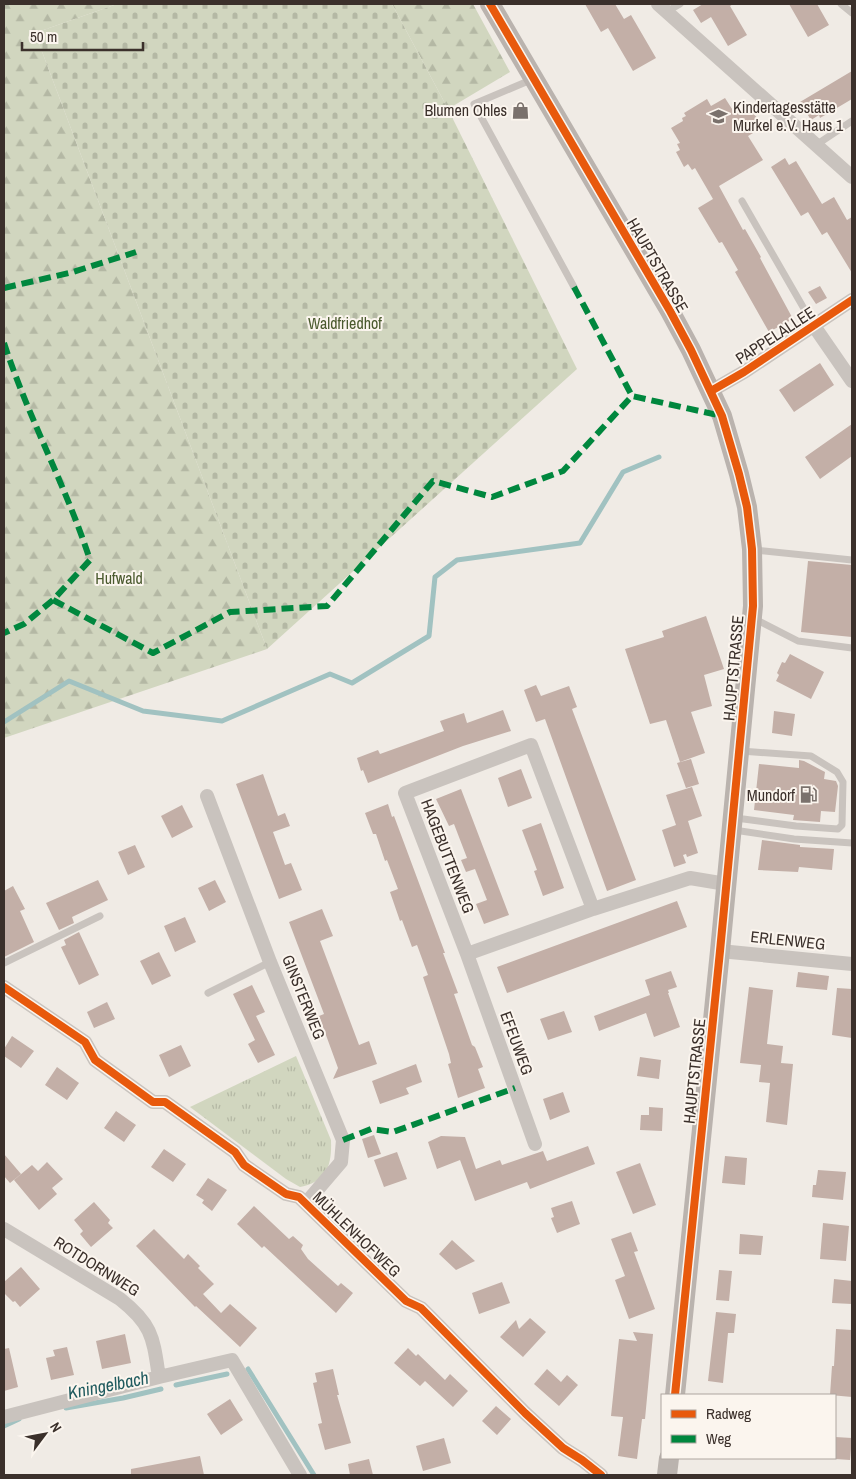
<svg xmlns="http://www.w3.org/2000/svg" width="856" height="1479" font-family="'Archivo Narrow',sans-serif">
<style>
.forest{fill:url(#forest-firs)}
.cemetery{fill:url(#cemetery-stones)}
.park{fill:url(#park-tufts)}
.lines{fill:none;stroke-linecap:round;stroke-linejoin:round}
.stream{stroke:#a1c2c1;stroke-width:5}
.building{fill:#c3afa7}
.lane{stroke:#c9c3be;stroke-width:7}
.street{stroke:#c9c3be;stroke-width:14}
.secondary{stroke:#bab3ae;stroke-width:20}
.quiet{stroke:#00873e;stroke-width:6;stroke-dasharray:12 6;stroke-linecap:butt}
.cycleway-casing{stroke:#fbf5ee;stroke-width:11}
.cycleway{stroke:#e8590c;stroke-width:8}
.labels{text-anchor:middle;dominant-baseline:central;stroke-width:4;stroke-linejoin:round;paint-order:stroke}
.poi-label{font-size:16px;fill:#3b302b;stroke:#fbf5ee;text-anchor:end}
.street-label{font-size:16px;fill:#3b302b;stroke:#fbf5ee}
.park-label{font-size:16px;fill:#4a5a2e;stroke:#fbf5ee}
.water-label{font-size:18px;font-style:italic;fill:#1f5a5e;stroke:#fbf5ee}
</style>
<defs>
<pattern id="forest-firs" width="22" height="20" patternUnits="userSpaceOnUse" patternTransform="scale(1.25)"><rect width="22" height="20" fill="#d1d6bf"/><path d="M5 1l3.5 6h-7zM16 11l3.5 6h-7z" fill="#b4b8a4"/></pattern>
<pattern id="cemetery-stones" width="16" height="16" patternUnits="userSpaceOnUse" patternTransform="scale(1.25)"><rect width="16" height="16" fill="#d1d6bf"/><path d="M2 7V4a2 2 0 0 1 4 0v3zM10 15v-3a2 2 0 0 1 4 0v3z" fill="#b4b8a4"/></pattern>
<pattern id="park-tufts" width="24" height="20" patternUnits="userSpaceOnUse" patternTransform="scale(1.25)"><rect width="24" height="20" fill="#d1d6bf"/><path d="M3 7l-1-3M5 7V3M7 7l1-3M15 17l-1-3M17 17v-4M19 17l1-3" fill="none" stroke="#b4b8a4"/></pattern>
</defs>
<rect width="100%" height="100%" fill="#f0ebe5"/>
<path class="forest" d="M4,4h113l-82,29 232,616 -263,89z
M392,4h81l37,68 -62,37z"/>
<path class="cemetery" d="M117,4h275l56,105 129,260 -310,280 -232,-616z"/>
<path class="park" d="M296,1056l35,84c1,25 -4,42 -31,47l-14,-8 -96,-72z"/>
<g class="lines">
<path class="stream" d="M4,722l65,-41 74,30 79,10 108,-47 22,9 77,-47 6,-59 22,-17 123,-17 43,-71 36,-15
M248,1369l66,106
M176,1385l51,-11
M66,1408l57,-10 38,-9
M4,1426l15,-7"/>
</g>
<path class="building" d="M585,4h30l9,15 7,-4 25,43 -23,13 -25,-43 -7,4z
M703,4h30l-3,2 17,29 -19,11 -17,-29 -10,6 -8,-13z
M789,4h28l12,21 -21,12z
M852,71v28l-32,19 -1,-3 -8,5 -11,-18z
M725,98l9,14 12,-6 19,20 -17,10 15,24 -44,26 24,44 2,-1 16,28 -1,1 33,61 -24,13 -34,-60 3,-2 -16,-28 -3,1 -21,-35 15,-9 -18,-31 -3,2 -4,-6 -4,3 -8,-15 4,-2 -3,-6 3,-1 -9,-15 12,-7 -1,-3 4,-2 -2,-3 23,-14 4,7z
M785,158l4,7 7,-4 26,43 12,-7 13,23 5,-3v56l-25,-41 -5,3 -14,-23 -7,4 -30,-49z
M820,286l7,12 -11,6 -8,-12z
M820,363l14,22 -40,27 -15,-22z
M852,424v32l-32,23 -15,-22z
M808,561l44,4v72l-51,-5z
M706,616l18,53 -20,6 8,31 -21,6 14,41 -25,9 -14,-42 -16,4 -25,-75 39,-12 -2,-6z
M790,654l34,18 -13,27 -35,-18 3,-6 -2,-2 5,-11 3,1z
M536,685l5,11 28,-10 8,21 -5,2 64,171 -29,11 -62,-172 -9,3 -12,-32z
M503,710l8,21 -48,15 -95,37 -5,-13 -2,1 -4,-13 21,-8 2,4 64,-23 -4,-10 24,-8 3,10z
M774,711l21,3 -3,22 -20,-3z
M691,759l8,25 -13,4 -9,-25z
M799,760l5,1 21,11 -1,7 12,2 2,5 -3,26 -14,-1 -1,11 -27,-2 1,-5 -40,-5 5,-46 40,4z
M521,769l11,29 -24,9 -10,-29z
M263,774l15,42 7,-3 5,13 -17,6 12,33 6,-2 11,27 -23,9 -43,-115z
M692,787l10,29 -14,5 10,32 -11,4 -1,-3 -3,1 3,8 -12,4 -12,-37 14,-5 -10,-30z
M461,789l48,126 -25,9 -8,-20 11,-4 -12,-31 -9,3 -5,-12 6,-2 -13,-34 -5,2 -13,-27z
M388,804l4,13 2,-1 51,137h-2l15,40 -4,1 18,51 3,2 8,20 -5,2 7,19 -27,10 -10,-34 3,-1 -2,-9 -26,-77 5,-2 -11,-30 -5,2 -10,-27 -2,1 -10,-29 8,-3 -11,-29 -2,1 -9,-27h-3l-8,-21z
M182,805l11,22 -21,11 -11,-22z
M541,823l23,65 -21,8 -9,-25 3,-1 -15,-40z
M762,840l38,5v2l34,2 -2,21 -33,-3 -1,5 -40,-2z
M135,845l10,22 -17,8 -10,-23z
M98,880l10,20 -36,17 2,6 -15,7 -13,-27z
M215,880l11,22 -17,9 -11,-23z
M13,886l12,23 -5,2 14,31 -30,15v-66z
M677,901l10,26 -180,66 -10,-26z
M322,909l11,27 -13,5 39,104 10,-4 8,23 -44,15 5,-11 -19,-52 5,-2 -35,-92z
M185,917l11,25 -21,10 -11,-26z
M79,932l20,43 -20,10 -18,-38 5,-2 -2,-5z
M159,952l12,24 -19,9 -12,-24z
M671,971l6,16 -9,3 1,3h-1l12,34 -26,10 -8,-24 -47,18 -5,-15 56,-21 -5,-15z
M798,972l31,4 -2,14 -31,-3z
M252,985l13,27 -9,4 19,39 -17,8 -10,-19 7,-4 -22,-46z
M749,987l24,3 -6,54 16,2 -2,17 12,1 -6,61 -21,-3 4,-39 -11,-1 2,-17 -21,-2z
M837,988l15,1v49l-20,-3z
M107,1002l8,17 -21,9 -7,-16z
M564,1011l8,21 -24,8 -8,-21z
M12,1036l22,15 -13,17 -17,-12v-7z
M181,1045l10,21 -22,11 -10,-22z
M640,1057l21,3 -2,19 -22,-3z
M416,1064l6,18 -16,6 3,6 -29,10 -8,-23z
M57,1067l22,16 -12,17 -22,-15z
M563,1092l7,20 -20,8 -7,-21z
M649,1107l14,1 -1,23 -22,-1 1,-15h8z
M116,1111l20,14 -12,17 -20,-14z
M374,1135l7,19 -13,4 -6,-19z
M441,1136l24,1 11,32 24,-9 2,5 41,-14 4,10 41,-15 7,18 -65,25 -3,-7 -52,19 -15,-41 -23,9 -9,-27z
M164,1149l22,15 -13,18 -22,-15z
M397,1152l10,27 -23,8 -10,-27z
M4,1154l17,20 -11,9 -6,-7z
M725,1156l22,2 -2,27 -23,-2z
M47,1162l16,17 -11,9 5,6 -18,16 -25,-30 18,-15 6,6z
M640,1163l16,42 -23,9 -17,-42z
M818,1170l28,2 -3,28 -31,-3 1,-12h3z
M208,1178l19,12 -15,21 -10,-8 2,-3 -8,-5z
M572,1201l8,23 -23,9 -6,-15 3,-1 -3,-9z
M94,1202l16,18 -2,3 5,5 -22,19 -11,-13 3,-3 -9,-11z
M254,1206l35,33 4,-3 10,9 -2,4 7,10 30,27 3,-3 12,10 -17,20 -72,-67 -2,2 -25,-24z
M823,1223l26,3 -3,35 -26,-2z
M154,1229l30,30 4,-5 12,12 -2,2 16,16 -11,10 18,19 9,-9 27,24 -17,19 -44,-41 -1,1 -59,-61z
M631,1232l7,19 -4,1 21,57 -26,10 -14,-39 10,-4 -14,-37z
M740,1234l23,2 -2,19 -22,-1z
M452,1240l23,21 -19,9 -17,-16z
M21,1267l19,22 -20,18 -5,-6 -2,1 -9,-9v-11z
M719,1270l13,1 -3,30 -13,-1z
M834,1279l18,2v23l-20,-1z
M502,1282l8,21 -31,11 -7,-21z
M716,1312l20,2 -2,19h-6l-5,50 -15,-2z
M530,1318l16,14 -23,25 -23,-20 16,-17 3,9z
M836,1329l16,1v67l-22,-2 2,-29h2z
M633,1332l20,2 -8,85h-3l-5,40 -19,-3 5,-39 -12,-1 8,-77 18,2z
M125,1334l6,29 -29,6 -6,-28z
M67,1347l7,28 -23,5 -5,-22 9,-2 -2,-6z
M9,1348l9,39 -14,4v-42z
M408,1348l8,8 2,-2 27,26 5,-6 18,17 -15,16 -28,-26 -5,5 -26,-23z
M333,1369l6,26h-2l14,48 -26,7 -7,-26 4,-1 -9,-40 4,-1 -2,-9z
M547,1369l14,13 6,-7 11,10 -19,21 -25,-22z
M230,1399l13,21 -22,15 -14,-21z
M496,1406l15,13 -14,16 -15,-14z
M835,1437l17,1 -2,22 -15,-1z
M444,1438l7,25 -28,8 -7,-25z
M200,1456l4,19h-73v-6z
M369,1459l4,16h-23l-2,-11z"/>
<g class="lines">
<path class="lane" d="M841,4l11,9
M666,12l14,-8
M533,79l-59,25 100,183
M816,145l36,-24
M742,201l72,125
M755,550l97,10
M753,618l45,23 54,7
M736,818l60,8 42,3 4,-4 1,-43 -6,-10 -26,-16 -70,-5
M734,830l60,9 58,4
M4,963l96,-47
M208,993l62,-31"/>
<path class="street" d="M658,4l194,173
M814,326l38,55
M711,391l33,-19 108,-72
M207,796l63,166 73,178 -2,22 -35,41
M593,909l-62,-164 -126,48 62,161 126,-45 97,-31 36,6
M720,951l132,13
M467,954l68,190
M4,987l81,55 10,18 58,42h12l70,50 9,13 42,29 13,3 107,104 15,7 7,7 97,98 38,35 19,12 19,15
M4,1229l116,70c33,26 33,39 39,78
M4,1417l155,-40 73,-17 68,115"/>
<path class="secondary" d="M490,4l180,307 21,39 31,66 17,58 8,33 5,42 1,57 -33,345 -45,444
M667,1475l2,-17"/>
<path class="quiet" d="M574,287l58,109
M4,288l69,-16 63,-20
M4,343c24,74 62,143 86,217l-37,40 -29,24 -20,9
M53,600l100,53 77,-41 97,-6 106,-125 59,16 71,-26 69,-75 90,20
M343,1140l28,-11 22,3 122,-44"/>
<defs>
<path id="cycleway" d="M490,4l180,307 21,39 31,66 17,58 8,33 5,42 1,57 -33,345 -45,444
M711,391l33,-19 108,-72
M4,987l81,55 10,18 58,42h12l70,50 9,13 42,29 13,3 107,104 15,7 7,7 97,98 38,35 19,12 19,15"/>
</defs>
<use href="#cycleway" class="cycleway-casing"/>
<use href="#cycleway" class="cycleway"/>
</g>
<defs>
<symbol id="shop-bare" viewBox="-9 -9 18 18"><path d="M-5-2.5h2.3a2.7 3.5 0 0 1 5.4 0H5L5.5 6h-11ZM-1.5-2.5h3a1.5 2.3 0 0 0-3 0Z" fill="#7a716c" stroke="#fbf5ee" stroke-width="2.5" paint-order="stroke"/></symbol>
<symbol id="school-bare" viewBox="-9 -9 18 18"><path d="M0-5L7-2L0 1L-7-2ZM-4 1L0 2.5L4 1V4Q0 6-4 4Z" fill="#7a716c" stroke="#fbf5ee" stroke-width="2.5" paint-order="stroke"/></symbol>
<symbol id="fuel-bare" viewBox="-9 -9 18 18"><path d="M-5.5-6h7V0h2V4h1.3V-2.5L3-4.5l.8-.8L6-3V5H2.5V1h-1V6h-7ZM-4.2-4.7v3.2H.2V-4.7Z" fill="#7a716c" stroke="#fbf5ee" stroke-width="2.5" paint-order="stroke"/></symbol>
</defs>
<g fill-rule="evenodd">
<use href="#shop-bare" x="508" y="98" width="25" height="25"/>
<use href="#school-bare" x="706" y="104" width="25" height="25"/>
<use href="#fuel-bare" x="796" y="782" width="25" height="25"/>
</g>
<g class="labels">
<g class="poi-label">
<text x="733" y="107" text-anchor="start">Kindertagesstätte<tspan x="733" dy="18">Murkel e.V. Haus 1</tspan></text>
<text x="507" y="110">Blumen Ohles</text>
<text x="795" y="795">Mundorf</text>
</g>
<g class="street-label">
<text transform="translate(658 265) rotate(60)">HAUPTSTRASSE</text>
<text transform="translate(775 335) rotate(-33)">PAPPELALLEE</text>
<text transform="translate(733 668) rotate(-85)">HAUPTSTRASSE</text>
<text transform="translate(448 856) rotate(69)">HAGEBUTTENWEG</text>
<text transform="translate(788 940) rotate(6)">ERLENWEG</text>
<text transform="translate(304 997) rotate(68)">GINSTERWEG</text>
<text transform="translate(517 1043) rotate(70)">EFEUWEG</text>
<text transform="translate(694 1071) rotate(-84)">HAUPTSTRASSE</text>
<text transform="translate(357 1234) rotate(44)">MÜHLENHOFWEG</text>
<text transform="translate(97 1266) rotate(32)">ROTDORNWEG</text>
</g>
<g class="park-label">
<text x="345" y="323">Waldfriedhof</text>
<text x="119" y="578">Hufwald</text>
</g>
<g class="water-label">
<text transform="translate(108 1385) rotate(-11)">Kningelbach</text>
</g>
</g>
<rect width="856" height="1479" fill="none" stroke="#3b302b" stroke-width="10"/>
<rect x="661" y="1394" width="175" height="65" fill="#fbf5ee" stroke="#aea6a0"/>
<rect x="671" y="1410" width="25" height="8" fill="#e8590c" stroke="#aea6a0"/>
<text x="706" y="1419" font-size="15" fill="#3b302b">Radweg</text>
<rect x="671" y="1435" width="25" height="8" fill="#00873e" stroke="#aea6a0"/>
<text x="706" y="1444" font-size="15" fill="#3b302b">Weg</text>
<g transform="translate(45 1434) rotate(58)" stroke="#fbf5ee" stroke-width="4" paint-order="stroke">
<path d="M0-4L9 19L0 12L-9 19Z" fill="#3b302b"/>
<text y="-8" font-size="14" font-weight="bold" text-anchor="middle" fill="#3b302b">N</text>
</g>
<path d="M22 42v8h121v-8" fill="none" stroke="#3b302b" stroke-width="2.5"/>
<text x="30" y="42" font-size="15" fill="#3b302b" stroke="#fbf5ee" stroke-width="4" paint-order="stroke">50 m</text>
</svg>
